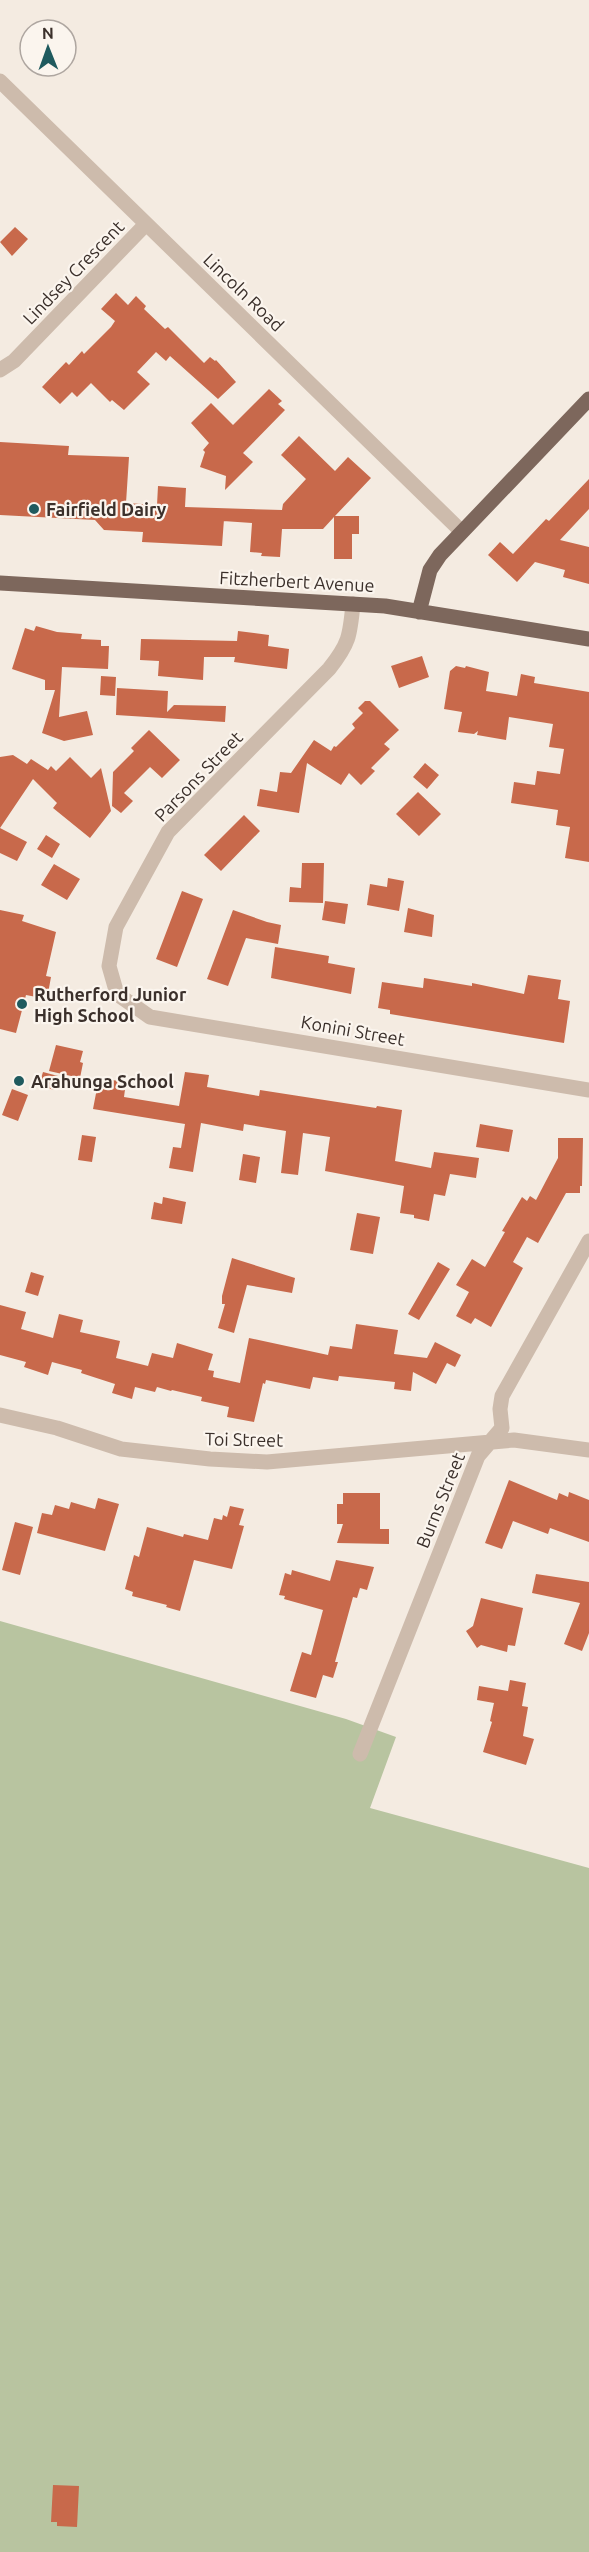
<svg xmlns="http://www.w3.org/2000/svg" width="589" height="2552" font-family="Ubuntu,sans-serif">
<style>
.green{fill:#b8c4a0}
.building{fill:#c8694b}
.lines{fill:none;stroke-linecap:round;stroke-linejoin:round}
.minor{stroke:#cdbbac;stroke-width:15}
.major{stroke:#7d675c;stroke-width:15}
.poi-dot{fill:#1f5a5e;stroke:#fbf5ee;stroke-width:2}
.labels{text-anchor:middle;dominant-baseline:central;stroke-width:4.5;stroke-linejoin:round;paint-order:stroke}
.street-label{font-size:18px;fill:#3b302b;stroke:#fbf5ee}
.poi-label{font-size:18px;font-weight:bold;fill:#3b302b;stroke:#fbf5ee;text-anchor:start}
</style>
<rect width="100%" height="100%" fill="#f4ebe1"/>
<path class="green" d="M0,1621l346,98 50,18 -26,71 219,60v684h-589z"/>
<path class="building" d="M15,227l13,12 -16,17 -12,-14z
M116,293l12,12 8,-9 10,10 -2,3 21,20 3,-2 36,36 6,-6 5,4 1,-1 20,22 -18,17 -48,-43 -4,5 -10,-9 -19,20 13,12 -26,26 -12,-10 -2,2 -19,-19 -14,14 -5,-5 -12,12 -18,-17 24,-25 3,3 13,-14 2,3 27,-27 4,-6 -14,-12z
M269,389l13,12 -4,3 7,6 -42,43 10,9 -28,28 1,-14 -26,-9 5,-15 -2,-2 6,-7 -18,-20 20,-20 22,22z
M299,436l36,35 13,-14 23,21 -36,38h24v18h-7v25h-18v-42l-11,12h-41l-2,28 -19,-1 1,-3 -12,-1 2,-29 -29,-2 1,-2 -2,27 -80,-4 1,-10 -39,-2 -9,-10 -95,-5v-73l69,4 -1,9 61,2 -3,46 31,2 1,-19 28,2 -1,19 97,3 1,-6 23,-25 -25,-24z
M589,479v30l-29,31 29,7v37l-26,-7 2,-7 -30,-8 -18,20 -29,-27 12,-13 13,12 33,-35 3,2z
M36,626l21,6 25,2 -1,5 20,1v6h8l-1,23 -46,-2 -3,50 28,-6 6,24 -29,6 -22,-8 13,-43h-10v-10l-33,-11 13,-41 9,3z
M238,631l31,4 -1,11 21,3 -2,20 -53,-7 1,-5h-31l-1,23 -45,-4 1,-15 -19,-1 1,-21 96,2z
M422,656l7,21 -30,11 -8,-22z
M456,666l9,2 1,-2 23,6 -3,19 31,5 4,-22 14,3 -1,6 55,9v170l-24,-4 5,-31 -14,-2 2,-15 -47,-7 3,-21 21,3 2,-14 23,3 4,-25 -15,-2 4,-23 -44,-7 -3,23 -29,-5 1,-4 -4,3 -16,-2 4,-20 -18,-3 6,-38z
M101,676l15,1 -1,19 -15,-1z
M117,688l51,3 -1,21 7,-7 52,1 -1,16 -109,-7z
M365,701h5l29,29 -15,14 6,5 -19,19 4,3 -14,14 -12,-12 -8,12 -34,-22 -8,50 -42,-7 3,-17 17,3 3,-20 11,1 23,-33 17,11 3,-5 2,1 19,-19 -3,-4 11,-11 -5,-5z
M149,730l31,30 -18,18 -12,-11 -26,26 9,8 -12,12 -9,-7 1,-34 21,-21 -3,-3z
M13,755l14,9 4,-5 17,11 3,-4 5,5 14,-14 21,21 10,-10 10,43 -21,27 -37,-30 4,-5 -24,-24 -33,49 27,14 -10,19 -17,-8v-96z
M425,763l14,12 -12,14 -14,-12z
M418,792l23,22 -22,22 -23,-22z
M244,815l16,16 -39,40 -17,-16z
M46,835l14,9 -8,14 -15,-9z
M302,863h22l-1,40 -34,-1 1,-15 11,1z
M54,864l26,15 -13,21 -26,-15z
M388,878l16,3 -5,30 -32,-6 3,-21 17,3z
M182,891l21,8 -26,68 -21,-8z
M325,901l23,3 -3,20 -23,-4z
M408,908l26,7 -2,22 -28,-5z
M0,910l24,5 -2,6 34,11 -10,44 5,1 -4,22 -21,-4 -10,38 -16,-4z
M233,910l34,12 14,3 -3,19 -32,-6 -18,48 -21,-7z
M275,947l54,9 -1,7 27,5 -4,26 -80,-16z
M528,975l33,5 -3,19 12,2 -6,42 -174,-29v-4l-12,-2 4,-26 41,6 1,-10 48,8v-3l52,11z
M56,1045l27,6 -3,11 3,1 -3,15 -31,-7z
M43,1072l15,4 -4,14 -15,-5z
M185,1072l24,3 -2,12 52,9 1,-6 116,18 1,-2 25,4 -7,51 36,7 3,-16 45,6 -3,20 -26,-4 -5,22 -11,-2 -5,27 -15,-3v-3l-14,-2 4,-27 -79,-15 5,-34 -27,-4 -5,42 -17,-2 5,-42 -42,-7 -1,7 -42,-8 -8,49 -24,-4 4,-21 8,1 4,-24 -92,-15 5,-26 14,2v-5l14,2 -2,15 55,9z
M12,1089l16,6 -10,26 -16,-6z
M480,1124l33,6 -4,22 -33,-5z
M82,1135l14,2 -4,25 -14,-2z
M558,1138h25l-1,48h-2v7h-14l-28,50 -11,-6 -14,25 10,6 -32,59 -16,-9 -4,6 -15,-8 13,-24 -13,-7 16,-26 13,8 20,-35 -3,-1 20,-34 5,4 3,-5 6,4 22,-42z
M243,1154l17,3 -4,26 -17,-3z
M163,1197l23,5 -4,22 -31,-5 3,-17 8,2z
M357,1213l23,4 -7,37 -23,-4z
M232,1258l63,20 -3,15 -45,-8 -13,48 -16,-5 7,-24h-3v-8z
M438,1262l12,7 -31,51 -11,-6z
M31,1272l13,4 -6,20 -13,-4z
M0,1305l26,7 -5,17 32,9 6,-24 24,6 -3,12 40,9 -4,17 32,8 4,-13 21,5 4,-15 36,11 -5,16 6,1 -1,6 27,6 9,-45 79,17 2,-9 22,3 4,-25 42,6 -4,24 33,4 8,-16 26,13 -6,12 -8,-4 -11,21 -23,-12 -2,19 -17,-2 1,-7 -56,-6 -1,5 -25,-4 -3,12 -44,-9 -1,4 -2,-1 -9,39 -27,-5 2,-10 -28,-6 1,-4 -30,-7 -1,1 -14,-4 -2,5 -20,-5 -3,12 -20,-6 3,-9 -34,-11 1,-3 -30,-8 -4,13 -24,-8 2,-5 -26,-7z
M509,1480l48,20 2,-7 9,4 1,-5 20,8v42l-39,-14 -2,6 -35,-13 -11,28 -17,-6z
M343,1493h37v36h9v15l-52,-1 6,-19h-6v-20h6z
M98,1498l21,6 -14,47 -68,-18 5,-20 10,2 3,-10 14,4 2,-7 24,7z
M230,1506l14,3 -5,16 5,1 -12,43 -38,-9 -14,51 -14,-4 1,-2 -35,-9 1,-4 -8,-3 9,-34 5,2 8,-30 36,10 1,-3 24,6 6,-22 8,2 1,-5 4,2z
M15,1522l18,5 -13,48 -18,-5z
M336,1560l38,7 -7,23 -7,-2 -3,10 -4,-1 -18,65h3l-5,16 -10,-3 -7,23 -26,-7 12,-39 9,3 12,-45 -39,-11 1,-3 -6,-1 6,-22 6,2 1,-5 38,11z
M536,1574l53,8v51l-7,18 -18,-7 16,-41 -48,-10z
M481,1598l42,10 -8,38 -7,-1 -1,7 -26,-7 -4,3 -11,-17 7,-5z
M510,1680l16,3 -4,23 6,1 -5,29 11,3 -8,26 -43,-13 9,-30 -2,-1 4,-18 -17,-3 2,-14 29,5z
M53,2485l26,1 -2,41 -20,-1v-4h-6z"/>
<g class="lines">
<path class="minor" d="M0,81l461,450
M0,370l14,-9 132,-137
M353,604c-3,32 -4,40 -24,65l-161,163 -52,95 -7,39 8,28 33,23 439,73
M0,1415l57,13 64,21 89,10 57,3 247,-22 75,10
M360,1754l118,-298 24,-28 -2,-19 2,-13 87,-155"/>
<path class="major" d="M0,583l385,23 204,33
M419,612l11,-42 10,-15 149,-156"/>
</g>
<g class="poi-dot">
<circle cx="34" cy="509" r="6"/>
<circle cx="22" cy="1004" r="6"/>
<circle cx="19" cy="1081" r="6"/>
</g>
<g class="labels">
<g class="street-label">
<text transform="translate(73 272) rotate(-46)">Lindsey Crescent</text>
<text transform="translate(244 292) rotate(44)">Lincoln Road</text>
<text transform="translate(297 581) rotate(3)">Fitzherbert Avenue</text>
<text transform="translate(198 776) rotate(-46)">Parsons Street</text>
<text transform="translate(353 1030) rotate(10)">Konini Street</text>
<text transform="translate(244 1439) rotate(1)">Toi Street</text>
<text transform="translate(440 1500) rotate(-68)">Burns Street</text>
</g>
<g class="poi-label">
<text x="46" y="509">Fairfield Dairy</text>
<text x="34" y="994">Rutherford Junior<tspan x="34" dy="21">High School</tspan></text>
<text x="31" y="1081">Arahunga School</text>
</g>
</g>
<g transform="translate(48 48) rotate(359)"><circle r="28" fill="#fbf5ee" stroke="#aea6a0" stroke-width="1.5"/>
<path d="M0-4.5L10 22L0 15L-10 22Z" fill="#1f5a5e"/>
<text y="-9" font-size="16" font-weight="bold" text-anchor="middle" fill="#3b302b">N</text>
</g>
</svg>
